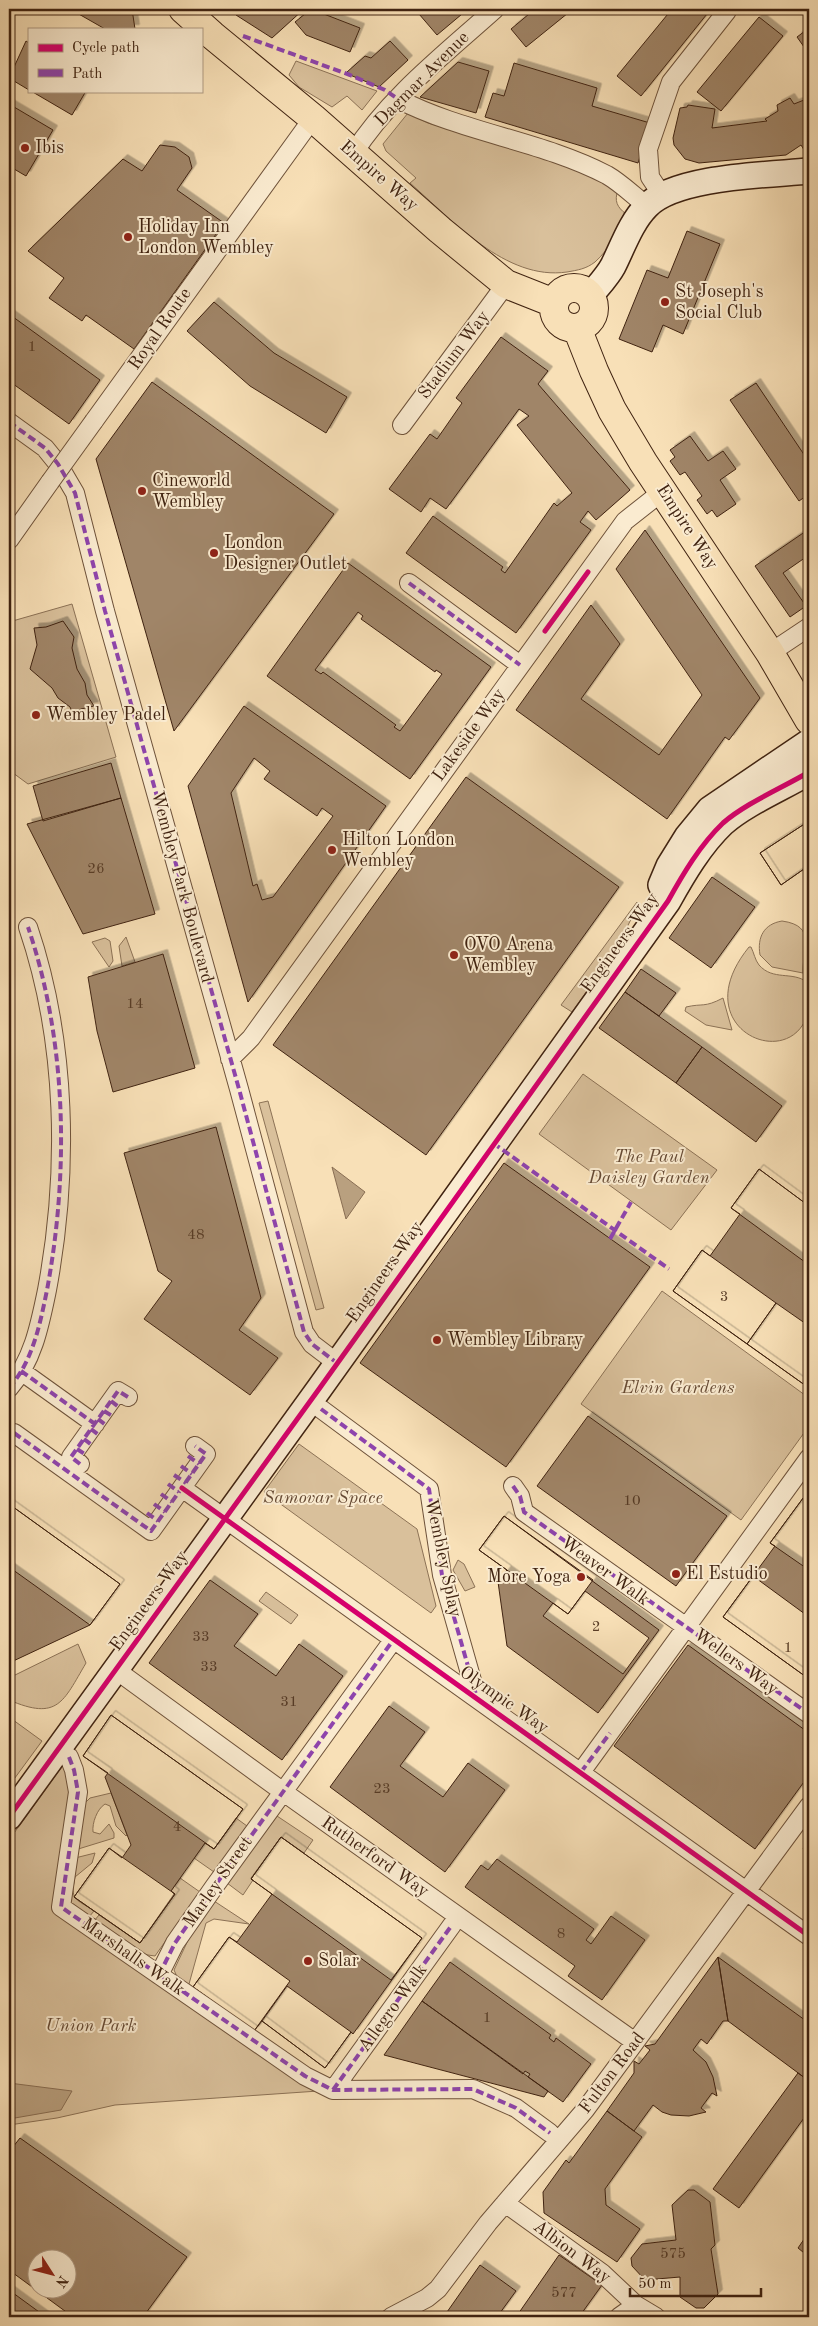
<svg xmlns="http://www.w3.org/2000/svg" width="818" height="2326" font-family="'Old Standard TT',serif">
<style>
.green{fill:#d9c09b;stroke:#8c7256}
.water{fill:#b9a07f;stroke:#896e53}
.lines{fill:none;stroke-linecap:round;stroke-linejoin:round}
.stream{stroke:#896e53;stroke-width:5}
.building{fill:#a08567;stroke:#402311;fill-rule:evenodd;filter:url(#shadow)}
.street-casing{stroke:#6e523a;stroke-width:20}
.secondary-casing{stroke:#402311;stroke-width:28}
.primary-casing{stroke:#402311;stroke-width:30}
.street{stroke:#faebd0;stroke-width:18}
.secondary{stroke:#faebd0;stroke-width:25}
.primary{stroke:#f8e0b7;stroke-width:28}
.street-bridge-casing{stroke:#6e523a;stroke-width:20;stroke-linecap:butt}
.street-bridge{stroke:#faebd0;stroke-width:18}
.quiet{stroke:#8e44ad;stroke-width:4;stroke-dasharray:8 4;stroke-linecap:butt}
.cycleway-casing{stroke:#faebd0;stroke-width:8}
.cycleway{stroke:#d6006c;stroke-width:5}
.poi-dot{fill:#8f2418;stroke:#faebd0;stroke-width:2}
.labels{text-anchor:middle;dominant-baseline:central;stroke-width:4;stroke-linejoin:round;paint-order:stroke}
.number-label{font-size:15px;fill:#583c26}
.street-label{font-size:18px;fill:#402311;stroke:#faebd0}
.poi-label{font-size:18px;fill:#402311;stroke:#faebd0;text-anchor:start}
.park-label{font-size:18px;font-style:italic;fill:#664a34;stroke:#faebd0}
</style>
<defs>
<filter id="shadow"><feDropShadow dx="4.5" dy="-4.5" stdDeviation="0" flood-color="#0004"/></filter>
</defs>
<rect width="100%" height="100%" fill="#f8e0b7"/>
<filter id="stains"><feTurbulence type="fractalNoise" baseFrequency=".004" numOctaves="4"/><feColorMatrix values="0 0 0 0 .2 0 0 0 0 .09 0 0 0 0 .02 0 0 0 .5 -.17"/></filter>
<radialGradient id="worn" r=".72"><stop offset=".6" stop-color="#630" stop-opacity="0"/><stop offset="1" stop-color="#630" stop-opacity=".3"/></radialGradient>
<path class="green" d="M296,61l81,30 -15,19 -15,-14 -15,11 -33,-20 -10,-12z
M408,113l20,10 131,38 59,29c-4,11 -1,17 8,24 -9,17 -16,35 -31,48 -9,7 -17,8 -28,10 -61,9 -115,-52 -157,-89l6,-5 -30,-27 -3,-7z
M72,604l44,153 -88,27 -19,-14v-148z
M637,902l1,1c-16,41 -41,74 -66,109l-11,-7z
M782,921c36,5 20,29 21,52l-31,-6 -12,-12c-3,-18 4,-31 22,-34z
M126,937l9,25 -13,4 -3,-20z
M105,938l5,3 3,20 -4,6 -17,-25z
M749,947h2c3,6 4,13 8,18 14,16 33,6 48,17 4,10 4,24 0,34 -20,57 -123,11 -58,-69z
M723,998l9,32 -26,-5 -21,-14 1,-4c17,-4 18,1 37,-9z
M583,1074l134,96 -46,60 -132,-96z
M268,1101l56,207 -8,2 -57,-207z
M662,1291l147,107v28l-68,94 -160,-116z
M299,1444l118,85 19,77 -5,7 -167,-121z
M458,1560l6,4 11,23 -10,4 -12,-21z
M266,1592l32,23 -7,9 -32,-23z
M78,1644l8,19c-23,39 -28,58 -77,37v-22z
M9,1717l33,24 -33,45z
M69,1757l5,13 -13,137 272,183 -218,15 -58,13 -48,7v-285z
M111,1793l16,42 -1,1 -10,-10 -6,-20 -5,-2c-8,5 -13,19 -12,28l7,2 9,-10 5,9v5l-39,12 9,-46 6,-6z
M277,1816l36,24 -9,13 -23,-16 -30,41 2,2 -10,15 -16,-12z
M236,1818l11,8 -33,46 -20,-14 11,-15 9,6z
M95,1853l-3,10 -17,14c-5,24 0,21 19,34l-5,6 -19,-14 5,-45z
M180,1878l20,14 -45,64 -14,-2 -47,-33 5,-6 41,28 34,-49 -3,-3z
M214,1901l35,23 -35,-5 -8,4 -17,61 65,47 -75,-50 -5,-11 17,-36z"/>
<path class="water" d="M332,1167l33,25 -19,27z
M9,2083l63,8 -11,19 -52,9z"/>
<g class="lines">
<path class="stream" d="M808,2293l1,-1"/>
</g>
<path class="building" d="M70,9h62l3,20h-30z
M235,9h69l-32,29 -36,-23z
M311,9l49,19 -10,24 -44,-17 -11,-13z
M425,9h43l-31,26 -18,-21z
M535,9h38l-47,38 -15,-18z
M672,9h39l-70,87 -24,-20z
M759,17l24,19 -62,75 -24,-19z
M809,28v26l-12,-17z
M26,41l3,2v47l-20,-12z
M390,41l18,19 -29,27 -29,-12 -3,-3 18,-16 6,2z
M458,62l31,9 -13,42 -56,-16z
M514,63l83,25 -5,18 58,17 -12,40 -153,-46 8,-24 11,3z
M31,91h55l-14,24z
M790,98l4,6 15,-6v53l-3,2 -5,-8 -15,10 -87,8 -14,-4 -11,-14 -1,-7 7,-30 7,-1 1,-2 27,4 -3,19 55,-7 -2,-2 13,-8 -1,-6z
M9,104l44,26 -27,46 -17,-10z
M160,145l15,2 14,10 3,11 -15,22 47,33 -90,126 -48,-34 -4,6 -33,-23 15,-20 -36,-27 95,-92 19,12z
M809,205v27l-5,-26z
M687,231l33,13 -37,90 -20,-9 -11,27 -33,-13 28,-69 21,8z
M214,302l60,51 73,44 -21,36 -76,-47 -63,-55z
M9,314l91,66 -31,44 -60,-43z
M501,337l47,34 -10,13 92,106 -34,30 -8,-9 -8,11 11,8 -75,103 -110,-80 27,-37 70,51 -2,3 4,3 49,-70 3,3 15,-13 -55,-68 12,-9 -10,-7 -73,100 -16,-11 -9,14 -32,-23 41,-55 7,5 25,-36 -6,-5z
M152,382l182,132 -160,217 -78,-272z
M756,383l53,79v32l-10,7 -69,-101z
M690,436l18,25 15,-10 13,18 -16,11 16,24 -19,13 -5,-7 -5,4 -10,-14 5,-4 -17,-24 -5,3 -10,-14 5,-4 -5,-7z
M809,529v26l-26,18 23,33 -16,11 -35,-51z
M645,530l115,168 -31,42 -4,-3 -58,82 -151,-109 75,-105 29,39 -39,55 78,56 43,-60 -86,-126z
M348,563l143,104 -81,112 -143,-103zM358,612l5,4 -2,3 74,53 1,-2 6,4 -42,57 -6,-4 2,-2 -73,-53 -2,2 -6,-4z
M63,621l11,16 -2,11 5,21 8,14 2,12 7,11 -13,3 -8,5 -3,-7 -12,-9 -6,-10 -22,-19 7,-24 -3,-17 12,-1z
M244,706l142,100 -138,196 -60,-216zM254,758l16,13 -6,8 53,37 5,-8 11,8 -60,81 -11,3 -5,-16 -4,2 -22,-93z
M111,763l10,35 -78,23 -10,-35z
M466,777l153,110 -193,268 -153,-110z
M121,798l34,116 -72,20 -56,-110z
M809,821v56l-5,-8 -23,16 -21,-32z
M809,821v56l-5,-8 -23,16 -21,-32z
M712,877l43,30 -44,61 -42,-30z
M163,954l32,114 -82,24 -16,-61 -9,-54z
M641,969l35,24 -17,23 -34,-24z
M625,992l77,55 -26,36 -77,-55z
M702,1047l80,59 -26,36 -80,-59z
M216,1127l45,171 -22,32 39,28 -28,37 -106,-76 28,-38 -14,-10 -34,-118z
M504,1163l146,104 -144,200 -146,-104z
M759,1169l50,37v59l-78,-57z
M759,1169l50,37v182l-136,-97 29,-41 8,6 30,-42 -9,-6z
M702,1250l74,53 -29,41 -74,-53z
M776,1303l33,23v62l-62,-44z
M588,1416l139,100 -51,70 -139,-100z
M809,1490v80l-39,-27z
M809,1490v189l-86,-62 52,-71 -5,-3z
M9,1504l111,80 -30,41 -81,-58z
M9,1504l111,80 -30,41 -81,38z
M504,1516l89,64 -25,34 -89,-64z
M504,1516l155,114 -61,83 -91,-67 -9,-64 9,-12 -28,-20z
M753,1576l56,41v62l-86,-62z
M210,1580l48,34 -24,32 42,30 23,-32 44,32 -61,84 -133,-97z
M585,1591l64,47 -26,36 -80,-58 10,-13 15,11z
M688,1645l121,88v42l-54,74 -141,-103z
M389,1706l36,26 -25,34 43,31 25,-34 37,27 -60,82 -115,-85z
M111,1715l132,94 -29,40 -131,-93z
M111,1715l132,94 -29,40 -9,-6 -34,48 4,3 -35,49 -66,-46 35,-49 13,10 9,-13 -26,-68 3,-4 -25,-17z
M281,1837l141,101 -31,42 -140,-101z
M281,1837l141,101 -69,96 -2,-2 -26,36 -63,-47 -8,10 -61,-44 36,-50 8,5 35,-48 -21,-15z
M809,1840v13l-6,-4z
M109,1848l66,46 -35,49 -66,-46z
M497,1859l97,70 -8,11 5,4 20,-28 34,24 -43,60 -34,-24 7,-10 -110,-79 16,-22 7,5z
M229,1937l61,44 -36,50 -61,-44z
M718,1957l91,66v58l-81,-60z
M718,1957l10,64h-5l-16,23 -6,-5 -8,11 13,12 7,15 4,19 -5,-3 -11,15 5,4 -17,4 -18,-1 -9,-3 -9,-7 -19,26 -27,-20 27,-38v-12l5,3 11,-14 -5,-4 10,-2z
M450,1962l101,73 -2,3 5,4 2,-4 35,26 -28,38 -35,-25 2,-3 -5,-3 -2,3 -101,-73z
M287,1986l64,46 -26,36 -63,-47z
M422,2001l126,90 -4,6 -160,-42z
M798,2073l11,8v30l-70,97 -26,-19z
M607,2111l35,26 -37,52 1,16 34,24 -23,33 -73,-49 -1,-21 23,-32 3,3z
M20,2138l167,119 -44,60h-70l-64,-47v-118zM38,2258h30v30h-30z
M688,2190h6l16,12 5,43 -4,4 7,45 -14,14h-8l-16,-11v-20l-35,3 -13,-14 -1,-8 11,-14 34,-4 -4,-35z
M809,2232v25l-11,-9z
M559,2255l43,30 -23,32h-63z
M480,2265l36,26 -19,26h-42l-8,-5z
M9,2290l37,27h-37z"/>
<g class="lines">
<defs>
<path id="street" d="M398,99c66,34 144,42 209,76 14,8 27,21 40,31
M353,154c36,-57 92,-100 142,-145
M662,195l-12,-18 -2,-28 23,-67 56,-71
M94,421l219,-303
M9,422l36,26 13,16 17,29 30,118 134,478 65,243 8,12 25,19
M402,425l104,-141
M9,540l41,-58
M409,583l111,82
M770,653l39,-26
M230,1059l21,-21 374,-517 38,-30
M21,1371l74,53
M9,1388c24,-27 31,-64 38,-98 22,-118 20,-248 -19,-363
M321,1409l108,80 13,86 35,123
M14,1433l137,98 55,-77 -11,-8
M80,1464l-9,-7 47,-66 10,6
M513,1486l7,10 4,16 285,202
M182,1488l627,448
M116,1670l166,121 353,251
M69,1757l5,13 4,22 -17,115 244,169 28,14 140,-1 43,19 34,25
M581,1772l228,-314
M159,1975l16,-32 39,-56 180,-248
M333,2090l119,-165
M505,2203l97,70 34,32
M391,2317l36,-19 11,-9 50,-66 97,-113 224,-304
M619,2317l17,-12 20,12"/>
<path id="secondary" d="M590,296c8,-10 17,-19 23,-30 10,-20 18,-44 34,-60 29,-30 122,-31 162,-35
M661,885l8,-19 18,-29 23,-28 99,-67
M9,1817l310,-428 349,-488c15,-27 32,-56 55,-78 23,-20 59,-35 86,-51"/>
<path id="primary" d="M183,9l29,26 101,83 127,112 66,54 48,19
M554 308a20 20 0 1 1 40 0a20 20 0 1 1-40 0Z
M577,328l17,43 18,39 31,52 127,191 39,67"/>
</defs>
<use href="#street" class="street-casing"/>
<use href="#secondary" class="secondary-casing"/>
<use href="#primary" class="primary-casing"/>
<use href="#street" class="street"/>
<use href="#secondary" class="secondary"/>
<use href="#primary" class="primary"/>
<defs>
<path id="street-bridge" d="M50,482l44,-61"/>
</defs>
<use href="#street-bridge" class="street-bridge-casing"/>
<use href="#street-bridge" class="street-bridge"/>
<path class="quiet" d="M243,36l107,39 35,15 13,9
M9,422l36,26 13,16 17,29 30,118 134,478 65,243 8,12 25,19
M409,583l111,82
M493,1143l176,126
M610,1239l21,-37
M21,1371l74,53
M9,1388c24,-27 31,-64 38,-98 22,-118 20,-248 -19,-363
M111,1401l9,7
M321,1409l108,80 13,86 35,123
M104,1411l10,6
M98,1419l9,7
M91,1429l9,7
M14,1433l137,98 55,-77 -11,-8
M84,1439l9,7
M77,1449l9,6
M188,1456l11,8
M80,1464l-9,-7 47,-66 10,6
M181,1466l11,8
M174,1475l12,8
M168,1484l11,8
M513,1486l7,10 4,16 285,202
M161,1494l11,8
M154,1504l11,8
M147,1513l11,8
M69,1757l5,13 4,22 -17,115 244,169 28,14 140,-1 43,19 34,25
M581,1772l29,-39
M159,1975l16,-32 39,-56 180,-248
M333,2090l119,-165"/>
<defs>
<path id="cycleway" d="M545,631l43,-59
M182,1488l627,448
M9,1817l310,-428 349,-488c15,-27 32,-56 55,-78 23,-20 59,-35 86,-51"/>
</defs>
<use href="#cycleway" class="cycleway-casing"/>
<use href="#cycleway" class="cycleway"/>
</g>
<g class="poi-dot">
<circle cx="25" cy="148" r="5"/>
<circle cx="128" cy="237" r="5"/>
<circle cx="665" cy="302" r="5"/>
<circle cx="142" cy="491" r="5"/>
<circle cx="214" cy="553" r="5"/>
<circle cx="36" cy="715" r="5"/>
<circle cx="332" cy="850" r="5"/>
<circle cx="454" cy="955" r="5"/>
<circle cx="437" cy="1340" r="5"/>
<circle cx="676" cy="1574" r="5"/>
<circle cx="581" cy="1577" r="5"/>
<circle cx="308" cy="1961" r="5"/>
</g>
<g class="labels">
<g class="number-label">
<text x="32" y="347">1</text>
<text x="96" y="869">26</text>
<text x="135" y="1004">14</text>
<text x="196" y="1235">48</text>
<text x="724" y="1297">3</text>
<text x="632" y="1501">10</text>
<text x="596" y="1627">2</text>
<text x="201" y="1637">33</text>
<text x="788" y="1648">1</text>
<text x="209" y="1667">33</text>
<text x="289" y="1702">31</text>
<text x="382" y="1789">23</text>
<text x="177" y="1827">4</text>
<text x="561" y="1934">8</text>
<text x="487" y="2018">1</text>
<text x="673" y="2254">575</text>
<text x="564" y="2293">577</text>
</g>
<g class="street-label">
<text transform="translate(422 79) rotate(-45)">Dagmar Avenue</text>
<text transform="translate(379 176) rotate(41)">Empire Way</text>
<text transform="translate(160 329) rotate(-55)">Royal Route</text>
<text transform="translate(454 355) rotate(-53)">Stadium Way</text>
<text transform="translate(687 527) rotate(57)">Empire Way</text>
<text transform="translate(469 735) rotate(-54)">Lakeside Way</text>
<text transform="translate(182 887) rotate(75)">Wembley Park Boulevard</text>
<text transform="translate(620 943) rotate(-54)">Engineers Way</text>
<text transform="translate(385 1272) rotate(-55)">Engineers Way</text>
<text transform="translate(443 1558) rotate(78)">Wembley Splay</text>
<text transform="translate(605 1571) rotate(36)">Weaver Walk</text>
<text transform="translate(149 1601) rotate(-54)">Engineers Way</text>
<text transform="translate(736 1662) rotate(36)">Wellers Way</text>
<text transform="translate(504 1700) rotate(35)">Olympic Way</text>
<text transform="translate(375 1857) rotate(35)">Rutherford Way</text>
<text transform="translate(218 1882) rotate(-55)">Marley Street</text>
<text transform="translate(133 1957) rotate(35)">Marshalls Walk</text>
<text transform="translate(393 2008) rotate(-54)">Allegro Walk</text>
<text transform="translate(612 2073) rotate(-53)">Fulton Road</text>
<text transform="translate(572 2252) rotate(37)">Albion Way</text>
</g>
<g class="poi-label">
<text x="35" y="148">Ibis</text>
<text x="138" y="227">Holiday Inn<tspan x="138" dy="21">London Wembley</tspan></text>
<text x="675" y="292">St Joseph's<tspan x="675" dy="21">Social Club</tspan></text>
<text x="152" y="481">Cineworld<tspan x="152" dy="21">Wembley</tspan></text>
<text x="224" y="543">London<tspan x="224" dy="21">Designer Outlet</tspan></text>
<text x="46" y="715">Wembley Padel</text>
<text x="342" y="840">Hilton London<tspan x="342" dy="21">Wembley</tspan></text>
<text x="464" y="945">OVO Arena<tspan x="464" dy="21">Wembley</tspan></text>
<text x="447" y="1340">Wembley Library</text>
<text x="686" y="1574">El Estudio</text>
<text x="571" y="1577" text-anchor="end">More Yoga</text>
<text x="318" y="1961">Solar</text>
</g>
<g class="park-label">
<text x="649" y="1157">The Paul<tspan x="649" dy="21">Daisley Garden</tspan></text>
<text x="678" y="1388">Elvin Gardens</text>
<text x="323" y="1498">Samovar Space</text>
<text x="91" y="2026">Union Park</text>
</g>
</g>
<rect width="818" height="2326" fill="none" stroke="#f8e0b7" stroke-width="30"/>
<rect x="10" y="10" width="798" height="2306" fill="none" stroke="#402311" stroke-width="2.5"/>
<rect x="15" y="15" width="788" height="2296" fill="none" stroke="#402311"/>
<rect x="28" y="28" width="175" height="65" fill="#faebd0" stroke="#b09b84"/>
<rect x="38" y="44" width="25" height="8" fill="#d6006c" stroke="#b09b84"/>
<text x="72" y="52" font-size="15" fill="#402311">Cycle path</text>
<rect x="38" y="69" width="25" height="8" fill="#8e44ad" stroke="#b09b84"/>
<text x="72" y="78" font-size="15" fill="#402311">Path</text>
<g transform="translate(52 2274) rotate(126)"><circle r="24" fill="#faebd0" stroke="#b09b84"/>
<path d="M0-4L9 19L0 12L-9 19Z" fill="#8f2418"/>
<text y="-8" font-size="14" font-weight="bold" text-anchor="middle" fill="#402311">N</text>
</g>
<path d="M630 2288v8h131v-8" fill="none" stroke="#402311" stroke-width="2.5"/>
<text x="638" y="2288" font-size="15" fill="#402311" stroke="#faebd0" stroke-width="4" paint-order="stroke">50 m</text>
<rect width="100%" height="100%" filter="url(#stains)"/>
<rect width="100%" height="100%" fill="url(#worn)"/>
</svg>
